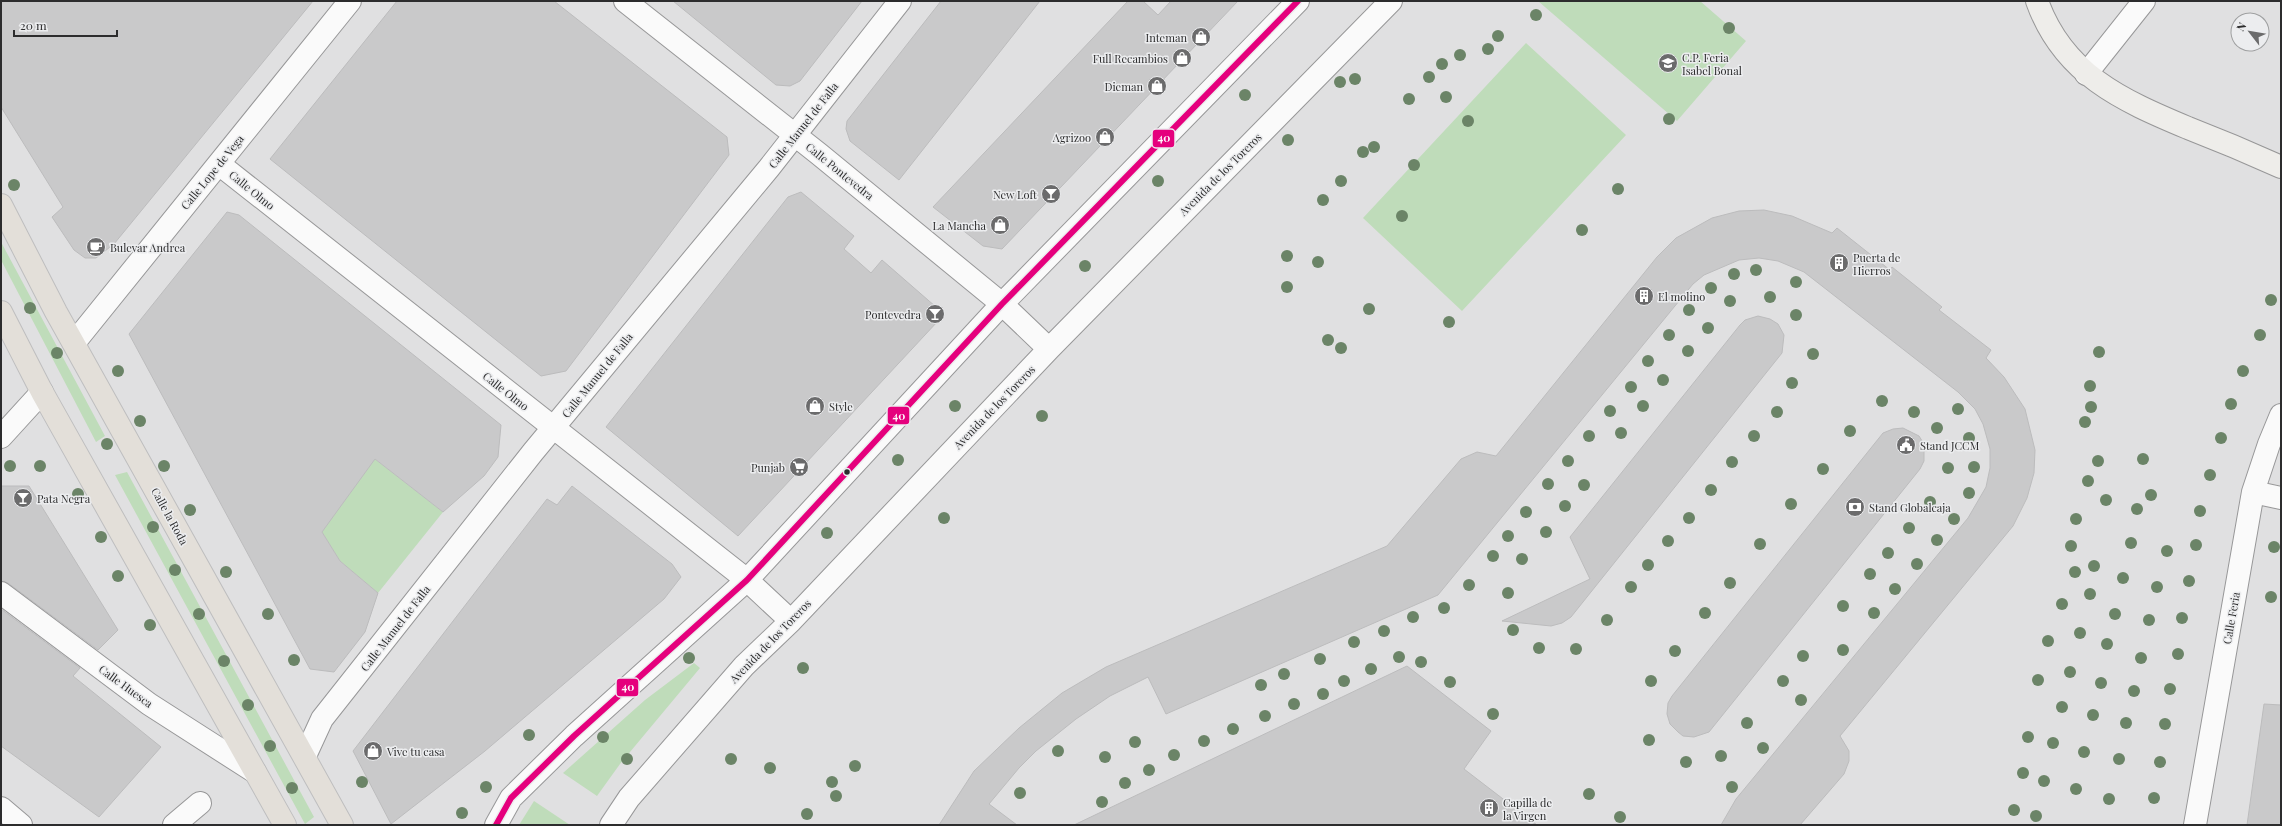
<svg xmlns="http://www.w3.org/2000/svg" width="2282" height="826" font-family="'Playfair Display',serif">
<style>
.green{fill:#bfdcba}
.building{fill:#c9c9ca;stroke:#bcbcbd}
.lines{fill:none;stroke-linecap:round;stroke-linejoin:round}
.street-casing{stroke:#979798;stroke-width:24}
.secondary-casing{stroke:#979798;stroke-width:24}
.primary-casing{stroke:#bebebf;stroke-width:24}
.street{stroke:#fafafa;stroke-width:22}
.secondary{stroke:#eeedea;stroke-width:22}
.primary{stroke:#e3dfd9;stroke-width:22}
.bus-1-casing{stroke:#ecedef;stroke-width:9}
.bus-1{stroke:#e5007d;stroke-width:6}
.tree{fill:#6b8467}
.bus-dot{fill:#2c2c2d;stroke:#ecedef;stroke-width:1.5}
.labels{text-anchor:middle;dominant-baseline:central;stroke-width:3;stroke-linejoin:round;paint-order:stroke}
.poi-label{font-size:11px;fill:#2c2c2d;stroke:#ecedef;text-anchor:start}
.street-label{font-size:11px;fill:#2c2c2d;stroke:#ecedef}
.line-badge{stroke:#ecedef;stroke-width:1.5}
.badge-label{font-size:11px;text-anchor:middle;font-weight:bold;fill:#fff}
</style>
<rect width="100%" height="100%" fill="#e0e0e1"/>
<path class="green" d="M1538,1h162l46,40 -69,80z
M1526,43l100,92 -164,176 -99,-93z
M1,242l104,194 -9,6 -95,-182z
M361,448l82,64 -65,81 -38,-32 -18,-29z
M127,472l187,345 -9,7 -190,-349z
M694,663l6,5 -80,96 -23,32 -34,-23 82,-73z
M534,801l36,24h-51z"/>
<path class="building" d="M1,1h312l-199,243 -18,14h-11l-11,-8 -22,-33 11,-10 -62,-100z
M397,1h157l173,136 2,18 -163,216 -25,5 -271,-217z
M673,1h189l-62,80 -10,5 -14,-1z
M941,1h99l-141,179 -49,-39 -4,-12 1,-8z
M1128,1h15l15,14 13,-14h67l-236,248 -19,-3 -50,-39z
M801,192l53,44 -10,13 27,24 11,-13 54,47 2,14 -200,215 -132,-109 182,-230z
M1764,210l28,6 40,17 5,-5 53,42 2,-3 50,40 -3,3 52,40 -5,8 18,19 21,32 10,41 -1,23 -7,25 -14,28 -173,210 9,15v10l-5,13 -44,51h-79l15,-26 232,-281 18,-31 4,-19v-19l-7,-25 -8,-15 -17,-17 -154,-120 -26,-11 -19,-3 -20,2 -35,15 -11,9 -255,311 -272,119 -18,-37 -38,19 -34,23 -40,32 -17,17 -30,36 28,21h-78l35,-54 45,-43 43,-35 44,-26 281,-121 74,-87 16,-7 19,4 161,-199 19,-19 36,-20 27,-7z
M227,212l12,3 262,210 -3,32 -14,19 -41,36 -68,-53 -53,73 18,29 38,32 -13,39 -31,40 -24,-3 -181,-335z
M1758,316l12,3 8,5 6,11 -2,18 -211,264 -9,6 -11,3 -49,-5 88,-42 -20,-42 170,-212 5,-5z
M1903,428l16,8 5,8v17l-4,8 -211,263 -15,5 -11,-1 -5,-4 -8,-8 -3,-10 1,-11 4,-7 211,-263 10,-4z
M1,486h28l89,144 -20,20 -90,-67 -7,-2z
M572,486l100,78 9,13 -17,22 -179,152 -94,73 -38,-73 194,-252 10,6z
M1,609l79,59 -7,8 88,71 -62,70 -98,-71z
M1407,666l84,65 -27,38 73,56h-463z
M2264,704l17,1v120h-34z"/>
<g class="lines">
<defs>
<path id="street" d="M625,1l194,153 183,150 47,45
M2086,74l58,-73
M219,164l528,416 44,41
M74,343l276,-342
M1,437l41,-45
M2253,492l28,6
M1,593l148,111 106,68
M305,756l17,-37 211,-267 236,-284 131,-167
M1,808l20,17
M174,825l26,-22
M496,825l15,-27 63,-62 173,-156 255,-276 296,-303
M611,825l18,-27 115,-132 47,-45 258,-272 342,-348
M2195,825l58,-333 16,-48 12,-29"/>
<path id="secondary" d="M2037,1c26,73 84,99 151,127 31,12 62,25 93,39"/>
<path id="primary" d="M1,205l55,107 286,513
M1,312l41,80 243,433"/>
</defs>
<use href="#street" class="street-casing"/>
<use href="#secondary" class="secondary-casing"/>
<use href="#primary" class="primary-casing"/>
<use href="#street" class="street"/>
<use href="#secondary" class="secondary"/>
<use href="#primary" class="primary"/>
<defs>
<path id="bus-1" d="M496,825l15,-27 63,-62 173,-156 255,-276 296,-303"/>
</defs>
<use href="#bus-1" class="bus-1-casing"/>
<use href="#bus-1" class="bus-1"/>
</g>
<g class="tree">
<circle cx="1536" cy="15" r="6"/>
<circle cx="1729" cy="28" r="6"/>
<circle cx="1498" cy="36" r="6"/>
<circle cx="1488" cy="49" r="6"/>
<circle cx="1460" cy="55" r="6"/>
<circle cx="1442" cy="64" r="6"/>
<circle cx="1429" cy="77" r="6"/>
<circle cx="1355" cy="79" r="6"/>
<circle cx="1340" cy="82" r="6"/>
<circle cx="1245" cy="95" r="6"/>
<circle cx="1446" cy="97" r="6"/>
<circle cx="1409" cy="99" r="6"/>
<circle cx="1669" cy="119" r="6"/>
<circle cx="1468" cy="121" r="6"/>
<circle cx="1288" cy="140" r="6"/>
<circle cx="1374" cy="147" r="6"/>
<circle cx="1363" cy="152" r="6"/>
<circle cx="1414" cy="165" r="6"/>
<circle cx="1158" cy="181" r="6"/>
<circle cx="1341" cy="181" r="6"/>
<circle cx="14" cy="185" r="6"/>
<circle cx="1618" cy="189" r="6"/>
<circle cx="1323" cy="200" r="6"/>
<circle cx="1402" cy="216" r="6"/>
<circle cx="1582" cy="230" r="6"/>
<circle cx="1287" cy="256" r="6"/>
<circle cx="1318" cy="262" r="6"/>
<circle cx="1085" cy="266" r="6"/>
<circle cx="1756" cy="270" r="6"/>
<circle cx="1734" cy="274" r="6"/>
<circle cx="1796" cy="282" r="6"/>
<circle cx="1287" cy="287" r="6"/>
<circle cx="1711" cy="288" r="6"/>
<circle cx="1770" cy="297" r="6"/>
<circle cx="2271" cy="300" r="6"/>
<circle cx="1730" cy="301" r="6"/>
<circle cx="30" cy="308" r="6"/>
<circle cx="1369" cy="309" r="6"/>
<circle cx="1689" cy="310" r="6"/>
<circle cx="1796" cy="315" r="6"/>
<circle cx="1449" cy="322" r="6"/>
<circle cx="1708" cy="328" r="6"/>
<circle cx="1669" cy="335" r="6"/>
<circle cx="2260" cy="335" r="6"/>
<circle cx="1328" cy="340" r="6"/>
<circle cx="1341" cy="348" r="6"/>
<circle cx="1688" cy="351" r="6"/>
<circle cx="2099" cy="352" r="6"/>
<circle cx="57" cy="353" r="6"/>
<circle cx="1813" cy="354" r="6"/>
<circle cx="1648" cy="361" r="6"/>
<circle cx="118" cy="371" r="6"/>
<circle cx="2243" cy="371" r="6"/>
<circle cx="1663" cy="380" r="6"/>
<circle cx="1792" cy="383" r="6"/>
<circle cx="2090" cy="386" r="6"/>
<circle cx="1631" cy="387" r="6"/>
<circle cx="1882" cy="401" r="6"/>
<circle cx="2231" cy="404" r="6"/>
<circle cx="955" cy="406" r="6"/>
<circle cx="1643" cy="406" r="6"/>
<circle cx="2091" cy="407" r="6"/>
<circle cx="1958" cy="409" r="6"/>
<circle cx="1610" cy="411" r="6"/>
<circle cx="1777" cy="412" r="6"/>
<circle cx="1914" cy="412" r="6"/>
<circle cx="1042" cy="416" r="6"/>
<circle cx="140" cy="421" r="6"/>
<circle cx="2085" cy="422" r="6"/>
<circle cx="1937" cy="428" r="6"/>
<circle cx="1850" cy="431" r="6"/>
<circle cx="1621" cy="433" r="6"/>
<circle cx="1589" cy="436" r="6"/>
<circle cx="1754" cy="436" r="6"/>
<circle cx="1969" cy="438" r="6"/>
<circle cx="2221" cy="438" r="6"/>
<circle cx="107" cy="444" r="6"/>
<circle cx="2143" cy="459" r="6"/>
<circle cx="898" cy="460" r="6"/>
<circle cx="1568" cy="461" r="6"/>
<circle cx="2098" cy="461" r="6"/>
<circle cx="1732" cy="462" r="6"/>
<circle cx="10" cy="466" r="6"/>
<circle cx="40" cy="466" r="6"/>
<circle cx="164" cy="466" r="6"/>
<circle cx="1974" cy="467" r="6"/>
<circle cx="1948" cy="468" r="6"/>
<circle cx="1823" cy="469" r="6"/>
<circle cx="2210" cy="475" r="6"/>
<circle cx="2088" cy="481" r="6"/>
<circle cx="1548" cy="484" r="6"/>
<circle cx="1584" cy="485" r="6"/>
<circle cx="1711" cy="490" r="6"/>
<circle cx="1969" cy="493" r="6"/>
<circle cx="78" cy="494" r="6"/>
<circle cx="2151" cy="495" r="6"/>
<circle cx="2106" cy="500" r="6"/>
<circle cx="1930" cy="502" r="6"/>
<circle cx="1791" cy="504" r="6"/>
<circle cx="1565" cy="506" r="6"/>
<circle cx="2137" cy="509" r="6"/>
<circle cx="190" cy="510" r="6"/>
<circle cx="2200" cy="511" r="6"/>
<circle cx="1526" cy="512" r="6"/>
<circle cx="944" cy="518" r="6"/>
<circle cx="1689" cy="518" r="6"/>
<circle cx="1954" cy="519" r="6"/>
<circle cx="2076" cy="519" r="6"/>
<circle cx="153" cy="527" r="6"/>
<circle cx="1909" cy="528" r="6"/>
<circle cx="1546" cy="532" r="6"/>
<circle cx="827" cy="533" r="6"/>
<circle cx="1508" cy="536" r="6"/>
<circle cx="101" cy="537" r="6"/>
<circle cx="1937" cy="540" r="6"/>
<circle cx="1668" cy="541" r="6"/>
<circle cx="2131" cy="543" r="6"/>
<circle cx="1760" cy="544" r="6"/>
<circle cx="2196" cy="545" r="6"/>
<circle cx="2071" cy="546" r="6"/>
<circle cx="2274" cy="547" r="6"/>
<circle cx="2167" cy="551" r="6"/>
<circle cx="1888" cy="553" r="6"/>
<circle cx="1493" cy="556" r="6"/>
<circle cx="1522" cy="559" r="6"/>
<circle cx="1917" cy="564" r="6"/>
<circle cx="1648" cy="565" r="6"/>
<circle cx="2094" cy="566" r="6"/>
<circle cx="175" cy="570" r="6"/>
<circle cx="226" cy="572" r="6"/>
<circle cx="2075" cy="572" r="6"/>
<circle cx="1870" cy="574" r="6"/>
<circle cx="118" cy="576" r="6"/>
<circle cx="2123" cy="578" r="6"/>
<circle cx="2189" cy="581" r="6"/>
<circle cx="1730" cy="583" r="6"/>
<circle cx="1469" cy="585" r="6"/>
<circle cx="1631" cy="587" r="6"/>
<circle cx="2157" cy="587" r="6"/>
<circle cx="1895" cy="589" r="6"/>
<circle cx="1508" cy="593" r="6"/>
<circle cx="2090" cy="594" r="6"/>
<circle cx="2271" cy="597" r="6"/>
<circle cx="2062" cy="604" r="6"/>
<circle cx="1843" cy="606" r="6"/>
<circle cx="1444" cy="608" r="6"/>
<circle cx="1705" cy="613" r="6"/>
<circle cx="1874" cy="613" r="6"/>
<circle cx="199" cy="614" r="6"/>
<circle cx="268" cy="614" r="6"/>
<circle cx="2115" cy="614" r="6"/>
<circle cx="1413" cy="617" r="6"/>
<circle cx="2182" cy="618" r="6"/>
<circle cx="1607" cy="620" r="6"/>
<circle cx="2149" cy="620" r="6"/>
<circle cx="150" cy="625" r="6"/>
<circle cx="1513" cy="630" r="6"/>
<circle cx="1384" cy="631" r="6"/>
<circle cx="2080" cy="633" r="6"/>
<circle cx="2048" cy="641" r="6"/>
<circle cx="1354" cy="642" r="6"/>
<circle cx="2107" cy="644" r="6"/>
<circle cx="1539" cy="648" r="6"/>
<circle cx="1576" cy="649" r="6"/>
<circle cx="1843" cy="650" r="6"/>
<circle cx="1675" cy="651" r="6"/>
<circle cx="2178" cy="654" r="6"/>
<circle cx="1803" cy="656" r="6"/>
<circle cx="1399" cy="657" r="6"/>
<circle cx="689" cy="658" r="6"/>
<circle cx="2141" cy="658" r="6"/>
<circle cx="1320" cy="659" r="6"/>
<circle cx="294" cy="660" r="6"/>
<circle cx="224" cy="661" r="6"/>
<circle cx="1421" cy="662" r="6"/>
<circle cx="803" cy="668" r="6"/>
<circle cx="1371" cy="669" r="6"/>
<circle cx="2070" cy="672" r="6"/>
<circle cx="1284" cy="674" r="6"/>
<circle cx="2038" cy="680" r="6"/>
<circle cx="1344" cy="681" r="6"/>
<circle cx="1651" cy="681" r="6"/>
<circle cx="1783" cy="681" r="6"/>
<circle cx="1450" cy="682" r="6"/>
<circle cx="2101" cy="683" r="6"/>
<circle cx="1261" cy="685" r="6"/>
<circle cx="2170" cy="689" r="6"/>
<circle cx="2134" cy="691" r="6"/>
<circle cx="1323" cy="694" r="6"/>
<circle cx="1801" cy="700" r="6"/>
<circle cx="1294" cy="704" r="6"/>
<circle cx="248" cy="705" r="6"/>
<circle cx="2062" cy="707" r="6"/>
<circle cx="1493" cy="714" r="6"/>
<circle cx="2093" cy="715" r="6"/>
<circle cx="1265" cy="716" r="6"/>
<circle cx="1747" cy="723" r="6"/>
<circle cx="2126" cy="723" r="6"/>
<circle cx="2165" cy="724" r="6"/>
<circle cx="1233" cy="729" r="6"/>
<circle cx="529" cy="735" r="6"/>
<circle cx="603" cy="737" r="6"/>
<circle cx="2028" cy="737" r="6"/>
<circle cx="1649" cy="740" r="6"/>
<circle cx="1204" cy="741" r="6"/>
<circle cx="1135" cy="742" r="6"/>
<circle cx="2053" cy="743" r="6"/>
<circle cx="270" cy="746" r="6"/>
<circle cx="1763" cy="748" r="6"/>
<circle cx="1058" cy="751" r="6"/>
<circle cx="2084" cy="752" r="6"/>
<circle cx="1174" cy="755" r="6"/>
<circle cx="1721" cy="756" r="6"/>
<circle cx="1105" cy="757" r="6"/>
<circle cx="627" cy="759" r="6"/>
<circle cx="731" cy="759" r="6"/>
<circle cx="2119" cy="759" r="6"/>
<circle cx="1686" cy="762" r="6"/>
<circle cx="2160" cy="762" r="6"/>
<circle cx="855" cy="766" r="6"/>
<circle cx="770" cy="768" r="6"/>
<circle cx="1149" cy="770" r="6"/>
<circle cx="2023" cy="773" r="6"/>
<circle cx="2044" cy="781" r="6"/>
<circle cx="362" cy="782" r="6"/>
<circle cx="832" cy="782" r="6"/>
<circle cx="1125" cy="783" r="6"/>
<circle cx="486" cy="787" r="6"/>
<circle cx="1732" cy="787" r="6"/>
<circle cx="292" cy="788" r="6"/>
<circle cx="2076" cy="789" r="6"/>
<circle cx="1020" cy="793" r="6"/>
<circle cx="1589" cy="794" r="6"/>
<circle cx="836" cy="796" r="6"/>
<circle cx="2154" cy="798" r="6"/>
<circle cx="2109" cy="799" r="6"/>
<circle cx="1102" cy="802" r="6"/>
<circle cx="2014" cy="810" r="6"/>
<circle cx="462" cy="813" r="6"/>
<circle cx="807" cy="814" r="6"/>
<circle cx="2036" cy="816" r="6"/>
<circle cx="1620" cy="817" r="6"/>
</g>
<defs>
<symbol id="shop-disc" viewBox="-11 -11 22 22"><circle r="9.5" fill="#6b6b6c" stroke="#ecedef"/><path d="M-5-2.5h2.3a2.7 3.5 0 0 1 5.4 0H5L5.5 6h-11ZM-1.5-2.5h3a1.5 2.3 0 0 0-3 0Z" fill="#fff"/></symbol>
<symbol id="school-disc" viewBox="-11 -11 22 22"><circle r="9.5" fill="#6b6b6c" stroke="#ecedef"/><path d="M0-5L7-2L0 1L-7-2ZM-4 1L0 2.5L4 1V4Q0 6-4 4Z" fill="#fff"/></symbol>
<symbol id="bar-disc" viewBox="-11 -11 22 22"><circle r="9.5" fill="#6b6b6c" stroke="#ecedef"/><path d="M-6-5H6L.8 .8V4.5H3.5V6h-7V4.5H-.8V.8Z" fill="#fff"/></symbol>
<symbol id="cafe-disc" viewBox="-11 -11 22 22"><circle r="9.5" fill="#6b6b6c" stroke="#ecedef"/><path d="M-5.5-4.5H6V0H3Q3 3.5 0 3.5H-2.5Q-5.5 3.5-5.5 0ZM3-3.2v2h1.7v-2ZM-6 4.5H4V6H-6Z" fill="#fff"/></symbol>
<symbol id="building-disc" viewBox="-11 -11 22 22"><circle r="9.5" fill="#6b6b6c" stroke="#ecedef"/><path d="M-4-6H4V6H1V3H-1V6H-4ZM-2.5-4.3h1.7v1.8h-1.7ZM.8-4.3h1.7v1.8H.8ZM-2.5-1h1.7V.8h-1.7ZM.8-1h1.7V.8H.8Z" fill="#fff"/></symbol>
<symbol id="civic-disc" viewBox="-11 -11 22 22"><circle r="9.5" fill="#6b6b6c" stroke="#ecedef"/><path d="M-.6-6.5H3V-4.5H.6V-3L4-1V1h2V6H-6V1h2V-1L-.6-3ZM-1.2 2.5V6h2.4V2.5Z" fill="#fff"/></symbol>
<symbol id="supermarket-disc" viewBox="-11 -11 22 22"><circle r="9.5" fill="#6b6b6c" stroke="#ecedef"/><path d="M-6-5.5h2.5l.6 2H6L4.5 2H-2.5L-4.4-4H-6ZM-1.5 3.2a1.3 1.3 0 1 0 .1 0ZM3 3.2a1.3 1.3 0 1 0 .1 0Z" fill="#fff"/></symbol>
<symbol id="bank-disc" viewBox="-11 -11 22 22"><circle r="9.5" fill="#6b6b6c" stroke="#ecedef"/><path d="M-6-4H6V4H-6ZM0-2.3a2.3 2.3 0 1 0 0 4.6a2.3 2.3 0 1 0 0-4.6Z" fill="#fff"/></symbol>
</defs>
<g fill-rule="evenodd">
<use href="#shop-disc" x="1190" y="26" width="22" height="22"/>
<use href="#shop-disc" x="1171" y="47" width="22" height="22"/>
<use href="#school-disc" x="1657" y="52" width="22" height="22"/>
<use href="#shop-disc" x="1146" y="75" width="22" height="22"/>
<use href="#shop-disc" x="1094" y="126" width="22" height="22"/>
<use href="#bar-disc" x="1040" y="183" width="22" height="22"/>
<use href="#shop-disc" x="989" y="214" width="22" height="22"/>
<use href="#cafe-disc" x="85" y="236" width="22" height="22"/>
<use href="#building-disc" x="1828" y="252" width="22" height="22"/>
<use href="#building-disc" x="1633" y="285" width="22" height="22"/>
<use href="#bar-disc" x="924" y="303" width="22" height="22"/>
<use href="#shop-disc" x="804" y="395" width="22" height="22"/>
<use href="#civic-disc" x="1895" y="434" width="22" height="22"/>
<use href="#supermarket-disc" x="788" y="456" width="22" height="22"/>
<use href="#bar-disc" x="12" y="487" width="22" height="22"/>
<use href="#bank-disc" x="1844" y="496" width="22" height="22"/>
<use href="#shop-disc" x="362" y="740" width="22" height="22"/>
<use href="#building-disc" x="1478" y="797" width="22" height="22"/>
</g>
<circle class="bus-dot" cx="847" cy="472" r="3.5"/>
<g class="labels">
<g class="poi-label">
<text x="1187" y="37" text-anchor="end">Inteman</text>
<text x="1682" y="57">C.P. Feria<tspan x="1682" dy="13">Isabel Bonal</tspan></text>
<text x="1168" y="58" text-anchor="end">Full Recambios</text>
<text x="1143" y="86" text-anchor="end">Dieman</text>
<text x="1091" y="137" text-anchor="end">Agrizoo</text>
<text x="1037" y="194" text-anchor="end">New Loft</text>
<text x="986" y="225" text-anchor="end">La Mancha</text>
<text x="110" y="247">Bulevar Andrea</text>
<text x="1853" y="257">Puerta de<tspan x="1853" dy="13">Hierros</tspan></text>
<text x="1658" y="296">El molino</text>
<text x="921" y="314" text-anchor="end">Pontevedra</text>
<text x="829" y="406">Style</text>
<text x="1920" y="445">Stand JCCM</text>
<text x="785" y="467" text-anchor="end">Punjab</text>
<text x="37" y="498">Pata Negra</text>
<text x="1869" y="507">Stand Globalcaja</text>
<text x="387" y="751">Vive tu casa</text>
<text x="1503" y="802">Capilla de<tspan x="1503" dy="13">la Virgen</tspan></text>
</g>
<g class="street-label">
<text transform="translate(803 125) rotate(-52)">Calle Manuel de Falla</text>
<text transform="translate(840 171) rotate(39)">Calle Pontevedra</text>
<text transform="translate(212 172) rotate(-51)">Calle Lope de Vega</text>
<text transform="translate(1220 174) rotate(-45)">Avenida de los Toreros</text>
<text transform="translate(252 190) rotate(39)">Calle Olmo</text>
<text transform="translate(597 375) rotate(-51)">Calle Manuel de Falla</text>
<text transform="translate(506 391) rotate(38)">Calle Olmo</text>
<text transform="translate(994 407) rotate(-46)">Avenida de los Toreros</text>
<text transform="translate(170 516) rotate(61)">Calle la Roda</text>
<text transform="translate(2231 618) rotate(-80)">Calle Feria</text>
<text transform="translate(395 628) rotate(-52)">Calle Manuel de Falla</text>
<text transform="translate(770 641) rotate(-46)">Avenida de los Toreros</text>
<text transform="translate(126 686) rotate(36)">Calle Huesca</text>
</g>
</g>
<g class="line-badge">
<rect x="1152" y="129" width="23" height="19" rx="4" fill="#e5007d"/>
<rect x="887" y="406" width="23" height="19" rx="4" fill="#e5007d"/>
<rect x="616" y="678" width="23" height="19" rx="4" fill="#e5007d"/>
</g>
<g class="badge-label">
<text x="1164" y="142">40</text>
<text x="899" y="420">40</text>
<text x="628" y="691">40</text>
</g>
<rect width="2282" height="826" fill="none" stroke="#2c2c2d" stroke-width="4"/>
<g transform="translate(2250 32) rotate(301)"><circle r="19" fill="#ecedef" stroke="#9fa0a1"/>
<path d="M0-3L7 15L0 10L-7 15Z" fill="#6b6b6c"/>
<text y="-6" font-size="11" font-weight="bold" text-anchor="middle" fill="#2c2c2d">N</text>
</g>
<path d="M14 30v6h103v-6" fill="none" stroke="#2c2c2d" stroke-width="2"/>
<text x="20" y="30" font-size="12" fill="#2c2c2d" stroke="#ecedef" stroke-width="3" paint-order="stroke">20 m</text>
</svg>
